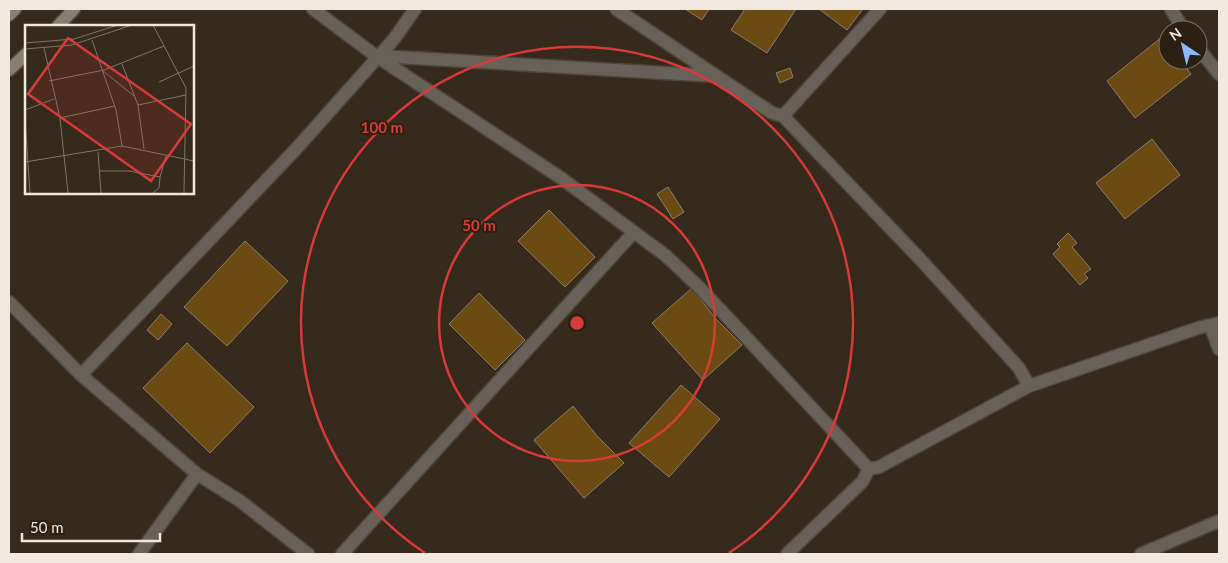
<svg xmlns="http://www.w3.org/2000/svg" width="1228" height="563" font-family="Lato,sans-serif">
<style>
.building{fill:#6c4b12;stroke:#8c7f6d}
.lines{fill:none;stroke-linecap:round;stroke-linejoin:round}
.street-casing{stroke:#4f4536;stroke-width:15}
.secondary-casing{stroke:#4f4536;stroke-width:15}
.street{stroke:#67615a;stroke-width:12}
.secondary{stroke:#887f73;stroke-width:12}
.ring{fill:none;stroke:#d93b3a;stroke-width:2.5}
.inset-road{fill:none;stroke:#807669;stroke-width:1}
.view{fill:#d93b3a;fill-opacity:0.15;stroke:#d93b3a;stroke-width:2.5}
.inset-edge{fill:none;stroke:#f1e9df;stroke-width:2.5}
.centre{fill:#d93b3a;stroke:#2b2011;stroke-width:2.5}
.ring-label{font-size:15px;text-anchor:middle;font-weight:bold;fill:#d93b3a;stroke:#2b2011;stroke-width:4;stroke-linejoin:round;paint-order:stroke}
</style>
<rect width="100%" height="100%" fill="#352a1b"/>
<path class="building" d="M685,9h24l-7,11z
M745,9h51l-29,44 -36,-23z
M819,9h44l-16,21z
M1162,37l6,8v15h12l11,14 -56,44 -28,-37z
M790,68l3,9 -13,6 -4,-10z
M1152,139l28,36 -55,44 -29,-36z
M668,187l16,25 -11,7 -16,-25z
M549,210l46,47 -30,30 -47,-46z
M1068,233l9,10 -5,4 19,22 -7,5 4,4 -8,7 -27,-31 7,-7 -3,-3z
M245,241l43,40 -61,65 -43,-39z
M692,288l23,30 27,27 -39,35 -51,-57z
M479,293l46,47 -30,30 -46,-46z
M161,314l11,10 -14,16 -11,-10z
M187,343l67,64 -44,46 -67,-65z
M681,385l39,34 -51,58 -40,-34z
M573,406l24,30 27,27 -40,35 -50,-58z"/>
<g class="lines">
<defs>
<path id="street" d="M313,9l63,47 185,122 104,77 34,32 170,182
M616,9l156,104 11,3 137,143 99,109 10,18
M1171,9l13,21
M1198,48l21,26
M379,56l337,20
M783,116l97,-107
M9,302l72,73 116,99 43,27 68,53
M1211,327l8,22
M81,375l215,-226 98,-110 21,-30
M139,554l58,-80
M342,554l291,-321
M787,554l75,-72 7,-13 10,-2 150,-81 169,-58 21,-5
M1141,554l78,-33"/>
<path id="secondary" d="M9,15l6,-6
M58,26l16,-17
M9,70l17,-16"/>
</defs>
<use href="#street" class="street-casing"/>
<use href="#secondary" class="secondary-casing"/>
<use href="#street" class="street"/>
<use href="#secondary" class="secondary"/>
</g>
<g class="ring">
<circle cx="577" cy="323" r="138"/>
<path d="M425 553A276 276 0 1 1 729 553"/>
</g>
<g transform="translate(25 25)">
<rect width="169" height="169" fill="#352a1b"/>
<path class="inset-road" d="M128,0l33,63 -2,105M67,15l24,70 6,36M0,18l49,-4 44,-14M19,23l16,70 8,75M0,24l47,-4 60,-20M97,39l16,41 6,44M77,45l32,26M24,56l55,-11 60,-24M134,57l35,-16M113,80l48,-10M0,85l29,-11M35,93l55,-12M0,94l5,74M73,127l3,41M0,137l97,-16 72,15M75,146h29l31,6 6,-21M128,168l6,-5 1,-11"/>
<path class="view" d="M43,13l123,86 -40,57 -123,-87z"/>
<rect width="169" height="169" class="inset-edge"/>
</g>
<circle cx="577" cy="323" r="8" class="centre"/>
<g class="ring-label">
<text x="382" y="133">100 m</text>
<text x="479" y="231">50 m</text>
</g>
<rect width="1228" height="563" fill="none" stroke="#f1e9df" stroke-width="20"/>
<g transform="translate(1183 45) rotate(325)"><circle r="24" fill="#2b2011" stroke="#7a7063"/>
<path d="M0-4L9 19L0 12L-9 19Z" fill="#88bafc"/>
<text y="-8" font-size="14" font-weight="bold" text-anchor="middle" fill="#f1e9df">N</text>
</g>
<path d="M22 533v8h138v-8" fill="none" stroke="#f1e9df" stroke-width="2.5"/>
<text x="30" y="533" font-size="15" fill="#f1e9df" stroke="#2b2011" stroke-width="4" paint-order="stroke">50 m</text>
</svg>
